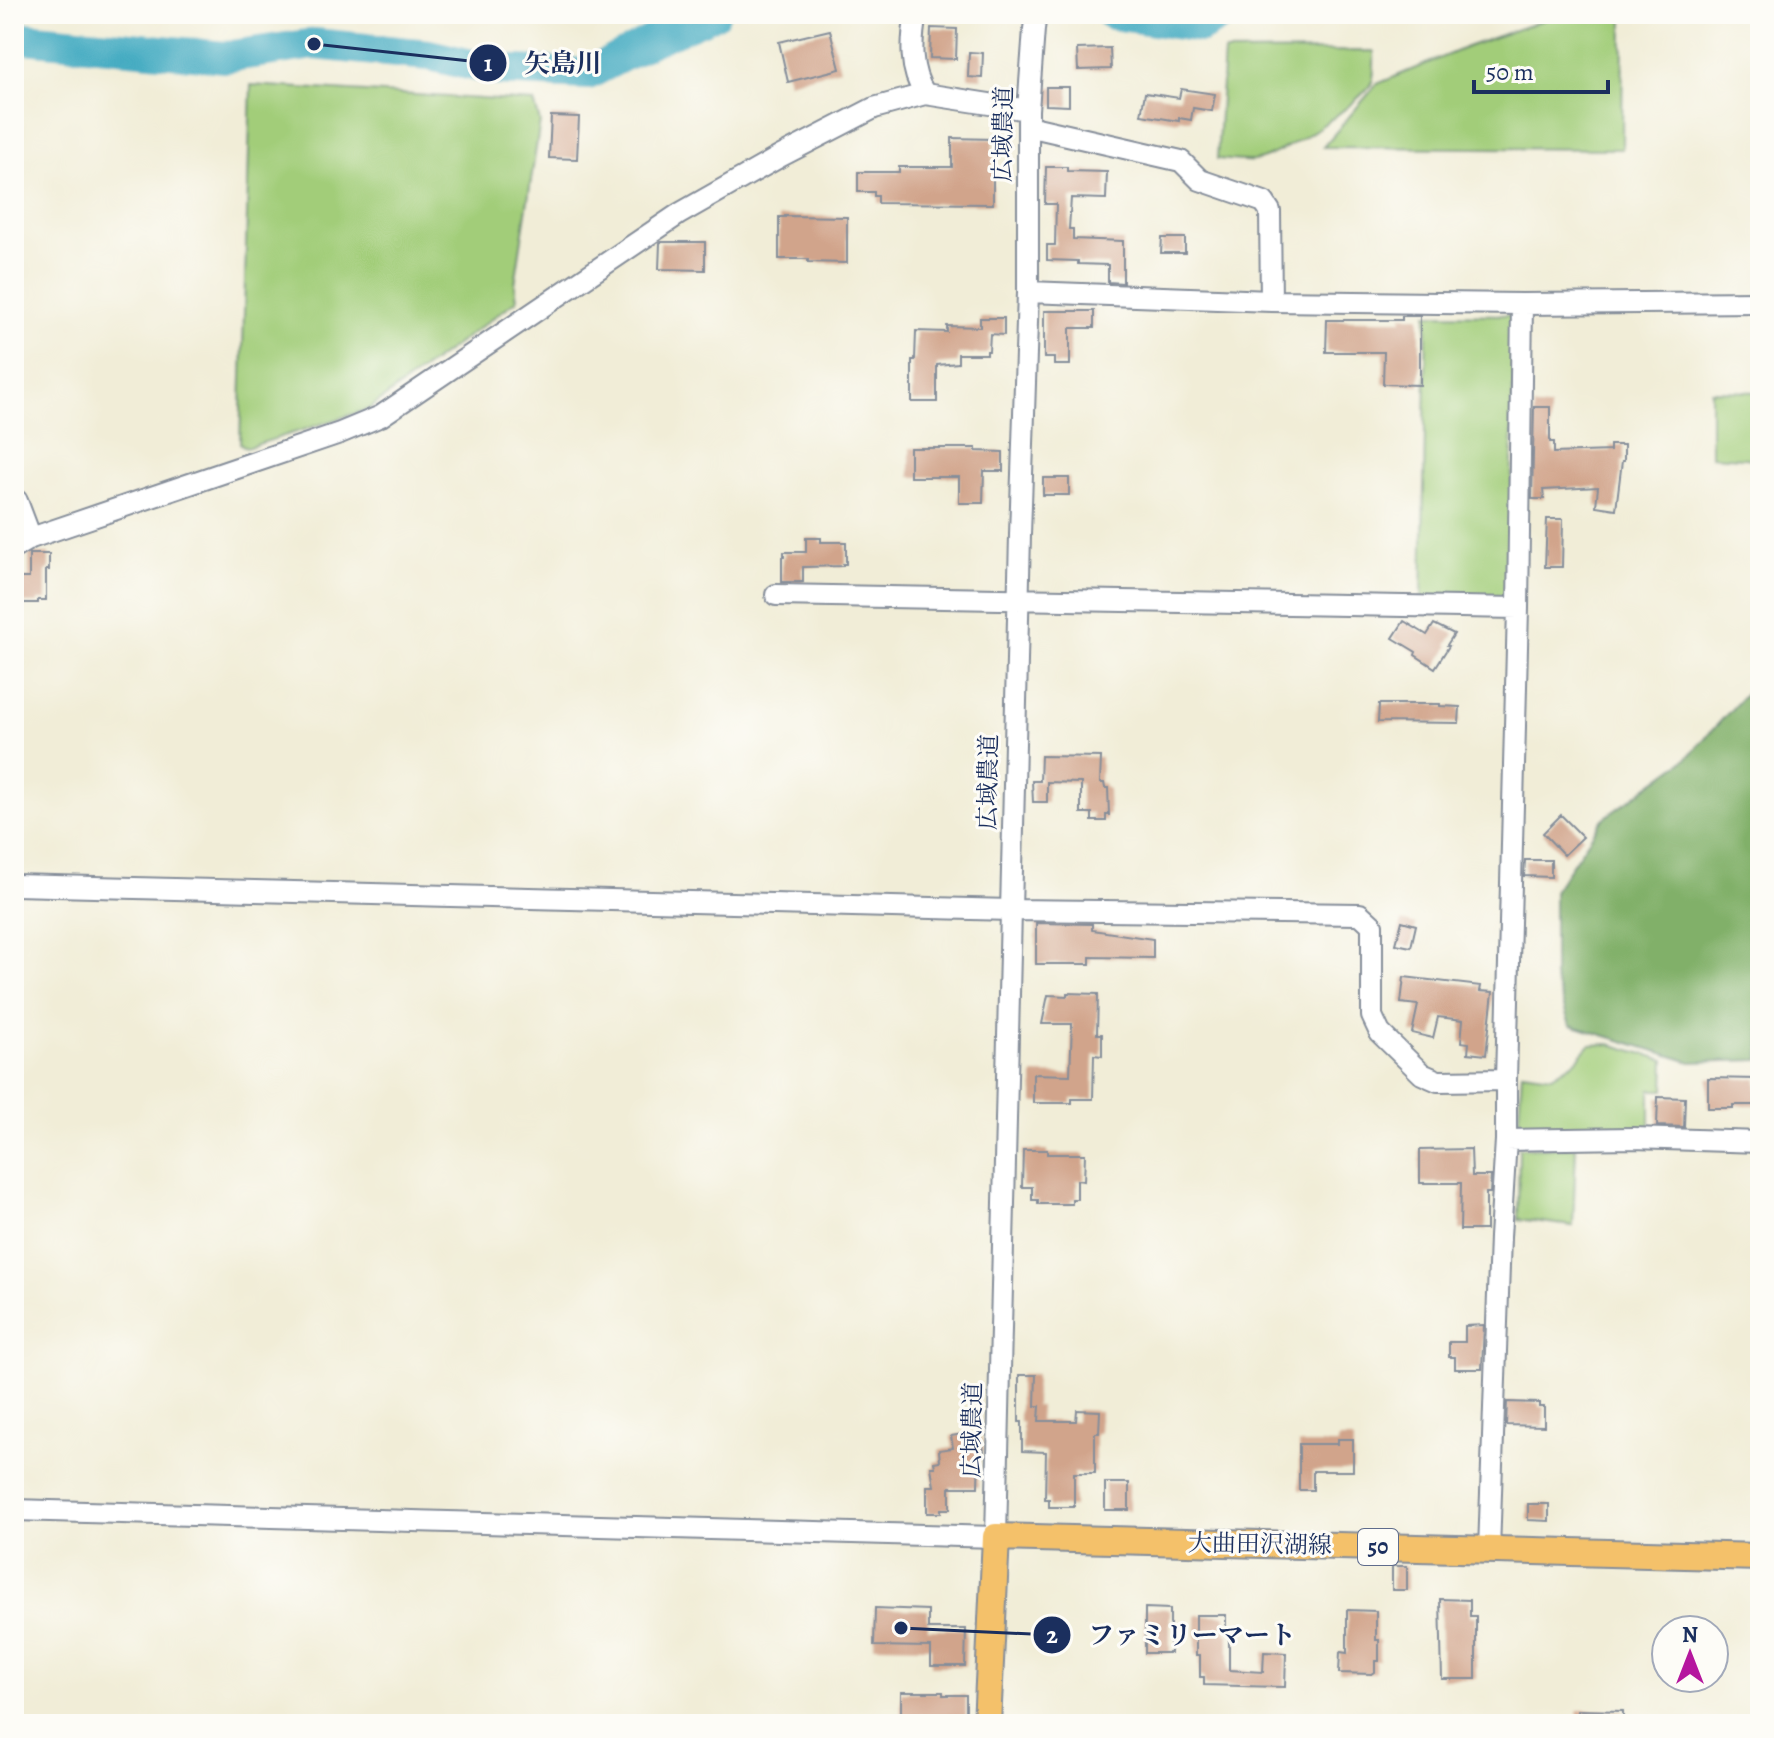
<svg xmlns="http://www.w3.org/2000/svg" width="1774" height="1738" font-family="Alegreya,'Noto Serif JP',serif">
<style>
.green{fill:#a2cd79;stroke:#5e7e6c;stroke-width:2}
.forest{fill:#81b069;stroke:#4e7064;stroke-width:2}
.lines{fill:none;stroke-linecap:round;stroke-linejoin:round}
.river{stroke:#42aac1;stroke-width:32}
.building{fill:#d1a48b}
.minor-casing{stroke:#868e9a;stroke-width:24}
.major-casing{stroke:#868e9a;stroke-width:30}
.minor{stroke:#fff;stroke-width:20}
.major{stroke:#f4c16a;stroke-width:26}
.labels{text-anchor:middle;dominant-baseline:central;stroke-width:6;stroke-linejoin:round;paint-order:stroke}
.shield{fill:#fdfcf7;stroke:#5f6c8c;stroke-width:2}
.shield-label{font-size:22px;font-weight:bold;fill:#1b2f5e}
.street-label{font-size:24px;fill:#1b2f5e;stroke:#fdfcf7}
.leader{fill:none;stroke:#1b2f5e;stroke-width:3}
.callout-dot{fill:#1b2f5e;stroke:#fdfcf7;stroke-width:3}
.mark-label{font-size:24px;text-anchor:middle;font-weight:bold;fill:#fff}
.callout-label{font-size:26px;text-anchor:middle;font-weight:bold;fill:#1b2f5e;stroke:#fdfcf7;stroke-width:6;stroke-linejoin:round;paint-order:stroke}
</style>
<rect width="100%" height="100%" fill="#fdfcf7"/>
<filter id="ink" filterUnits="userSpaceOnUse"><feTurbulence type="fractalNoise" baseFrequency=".0125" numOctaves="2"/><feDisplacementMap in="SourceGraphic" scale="16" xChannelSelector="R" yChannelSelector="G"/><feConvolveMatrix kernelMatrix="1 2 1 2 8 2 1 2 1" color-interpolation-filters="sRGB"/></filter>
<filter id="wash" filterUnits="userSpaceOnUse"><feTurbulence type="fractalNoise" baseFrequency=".006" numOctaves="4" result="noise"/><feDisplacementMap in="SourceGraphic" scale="32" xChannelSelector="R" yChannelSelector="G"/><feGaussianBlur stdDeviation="1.8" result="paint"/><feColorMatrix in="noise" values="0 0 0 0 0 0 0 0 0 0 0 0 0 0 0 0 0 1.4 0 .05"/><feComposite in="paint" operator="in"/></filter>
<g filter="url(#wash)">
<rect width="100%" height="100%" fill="#f1edd7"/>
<path class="green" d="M1561,14h62l-1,135 -299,-2 54,-63 90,-37z
M1374,51c0,8 1,23 -2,31 -10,21 -95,76 -118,79 -11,1 -25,-1 -37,-2l7,-107z
M251,85l283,17 6,20 -25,162 2,16 -148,109 -123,39 -6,-5z
M1427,314l87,1 -4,288 -88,-2z
M1711,391l49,1v67l-49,-3z
M1610,1044l55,16 -1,30h-14v38l-132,2 4,-58 30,4 24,-15 14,-16z
M1576,1147l-3,79 -55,-7 1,-71z"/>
<path class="forest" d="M1760,678v382l-69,2 -121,-37 -16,-48v-86l49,-72 83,-60z"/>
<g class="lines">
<path class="river" d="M1112,14l89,13 22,-13
M14,37l211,20 89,-13 115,11 65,15 94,4 65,-34 61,-26"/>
</g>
<g id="blocks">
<path class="building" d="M931,28l26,1 -1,30 -26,-1z
M830,30l10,39 -52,13 -9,-40z
M1110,48l1,21 -33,1 -1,-21z
M969,52l14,1 -1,25 -14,-1z
M1046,87h23v19l-23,-1z
M1181,89l34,5 -3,17 -19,-3 -2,12 -12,-2v3l-38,-6 4,-22 34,5z
M551,116l28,1 -2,42 -28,-1z
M952,138l41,1v65l-115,-1v-7h-4v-4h-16v-20h41v-5h53z
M1046,167h21v4l40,1 -1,27 -35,-1 -2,31h4v10l50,2v42l-15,-1v-17l-30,-1v-3l-31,-1v-15h8l1,-41h-11z
M785,216l62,1v46l-39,-1v-3h-29v-42h6z
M1162,238h23v15h-24z
M661,242h44v28l-46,-1 1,-26z
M1044,311h50v17h-24v37h-16v-7h-10z
M1402,316h18v69l-37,-1 1,-32h-58l1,-32h75z
M980,318h24v17l-14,-1 -1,17h-2v3h-29v9l-21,2v37h-25v-42h3l1,-29 31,1v-6l33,1z
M1534,407h16v35h4v11l56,-2v-6h14v16h-2l-6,48 -20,-3 2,-19 -55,3 1,9h-12z
M910,448h66v3l27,1v19h-19l-1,32h-24v-26h-49z
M1043,478h26v17h-26z
M1547,519h16l-1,48h-17z
M806,538h15v4h25v22h-3v2l-40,1v15h-21v-25h2v-5h22z
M29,554h20v16h-3v30h-8v3h-24v-25h15z
M1404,621l23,14 7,-11 20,10 -7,11 2,1 -14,22 -20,-13 1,-3 -23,-14z
M1379,704h61v2l20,1 -1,16 -81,-1z
M1041,756l60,1 -1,26h4l1,5h3l1,27h-3v6h-14v-8h-11v-30l-34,-1v20h-14l-1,-21h8z
M1561,815l22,22 -19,18 -21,-22z
M1525,860h26v17l-27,-1z
M1402,921l14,4 -5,22 -15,-3z
M1036,923l56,1v6l61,9v19l-63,-1v7h-54z
M1404,977l77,9 -1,5 13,1 -7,63 -18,-2 1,-10 -8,-1 2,-22 -25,-3 -5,21 -21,-5 6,-28 -17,-2z
M1067,993l31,1 -1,40h5v22l-8,-1 -1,44h-21v4h-39v-29l37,1 2,-51h-30l6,-29 19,1z
M1708,1078l49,1v26h-24v3h-25z
M1658,1097l27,1 -1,29 -27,-1z
M1471,1149l1,27h19l-1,17h-4v37h-26l1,-47h-41v-33z
M1023,1150h24v4h38l-1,27 -7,-1v19h-5v5h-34v-4h-6v-13h-10z
M1484,1325l-2,44h-27v-12h-6v-15h16v-16z
M1019,1375h17l-1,31h5l-1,15h37l1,-11 23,1 -1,22h-4v40h-21v34h-25v-8h-4l1,-47 -24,-1v-29h-3z
M1507,1402l32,1v4h5v19l-38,-1z
M969,1433l1,6 11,-2 3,14 -5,1 -1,35h-28v22h-9v4h-14v-27h7l-3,-19h4l-1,-5 6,-1 -1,-11 14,-2 -2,-12z
M1338,1439h15v32h-40v19h-14v-46h39z
M1105,1483h24v27h-24z
M1528,1504h21v17l-21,-1z
M1392,1566h15v24h-15z
M1440,1599l30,1v16h6v63h-34z
M875,1608l53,2v19h38l-1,37h-34v-19l-57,-1z
M1145,1608l25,1v44h-25z
M1347,1610l29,1v29h3v21h-4v11l-3,2 -33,-1 1,-21 7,1z
M1196,1615h30v19h3v36l34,2 1,-20 22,1 -1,34 -81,-2v-8h-4v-22h-4z
M901,1692h42v3h23v24l-35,-1v5h-14v-6l-16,-1z
M1578,1710l45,1v13h-45z"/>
</g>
</g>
<g filter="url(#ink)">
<use href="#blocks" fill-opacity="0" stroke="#868e9a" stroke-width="2"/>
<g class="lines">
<defs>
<path id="minor" d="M916,14c-5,27 -7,56 9,80
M1028,126l153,35 19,19 64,22 6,9 1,90
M1028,292l243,9 251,3 238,-2
M14,501h3l14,37
M14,548l17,-10 309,-105 41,-17 298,-202 102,-58 93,-48 51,-14 103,16
M776,595l742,13
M14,885l997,25 349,4 12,11v91l8,17 42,41 16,7 68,-1
M1506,1140l127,-2 127,4
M14,1510l982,27 24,-1002 8,-243v-182l6,-81 2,-15
M1489,1550l11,-313 6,-97v-60l12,-472 4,-304"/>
<path id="major" d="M987,1724l9,-187 764,20"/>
</defs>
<use href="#minor" class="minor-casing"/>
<use href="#major" class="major-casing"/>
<use href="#minor" class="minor"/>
<use href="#major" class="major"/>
</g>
</g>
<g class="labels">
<rect class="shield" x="1358" y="1529" width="40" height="36" rx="6"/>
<g class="shield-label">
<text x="1378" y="1547">50</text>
</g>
<g class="street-label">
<text transform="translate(1003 134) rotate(-89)">広域農道</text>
<text transform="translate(988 782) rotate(-89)">広域農道</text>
<text transform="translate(972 1430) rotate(-89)">広域農道</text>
<text transform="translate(1260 1544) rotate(1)">大曲田沢湖線</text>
</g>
</g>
<path class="leader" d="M314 44L488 63M901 1628L1052 1635"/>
<g class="callout-dot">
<circle cx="314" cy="44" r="8"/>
<circle cx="901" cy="1628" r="8"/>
<circle cx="488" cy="63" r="20"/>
<circle cx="1052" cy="1635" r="20"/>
</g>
<g class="mark-label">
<text x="488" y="71">1</text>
<text x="1052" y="1643">2</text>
</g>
<g class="callout-label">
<text x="563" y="72">矢島川</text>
<text x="1192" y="1644">ファミリーマート</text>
</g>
<rect width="1774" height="1738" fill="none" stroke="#fdfcf7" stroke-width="48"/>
<g transform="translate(1690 1654)"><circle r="38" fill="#fdfcf7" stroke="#a3aaba" stroke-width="2"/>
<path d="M0-6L14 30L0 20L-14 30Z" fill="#b5179e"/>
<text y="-12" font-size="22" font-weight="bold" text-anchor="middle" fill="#1b2f5e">N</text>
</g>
<path d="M1474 80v12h134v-12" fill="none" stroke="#1b2f5e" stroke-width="4"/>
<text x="1486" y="80" font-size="24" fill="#1b2f5e" stroke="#fdfcf7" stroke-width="6" paint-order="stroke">50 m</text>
</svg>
